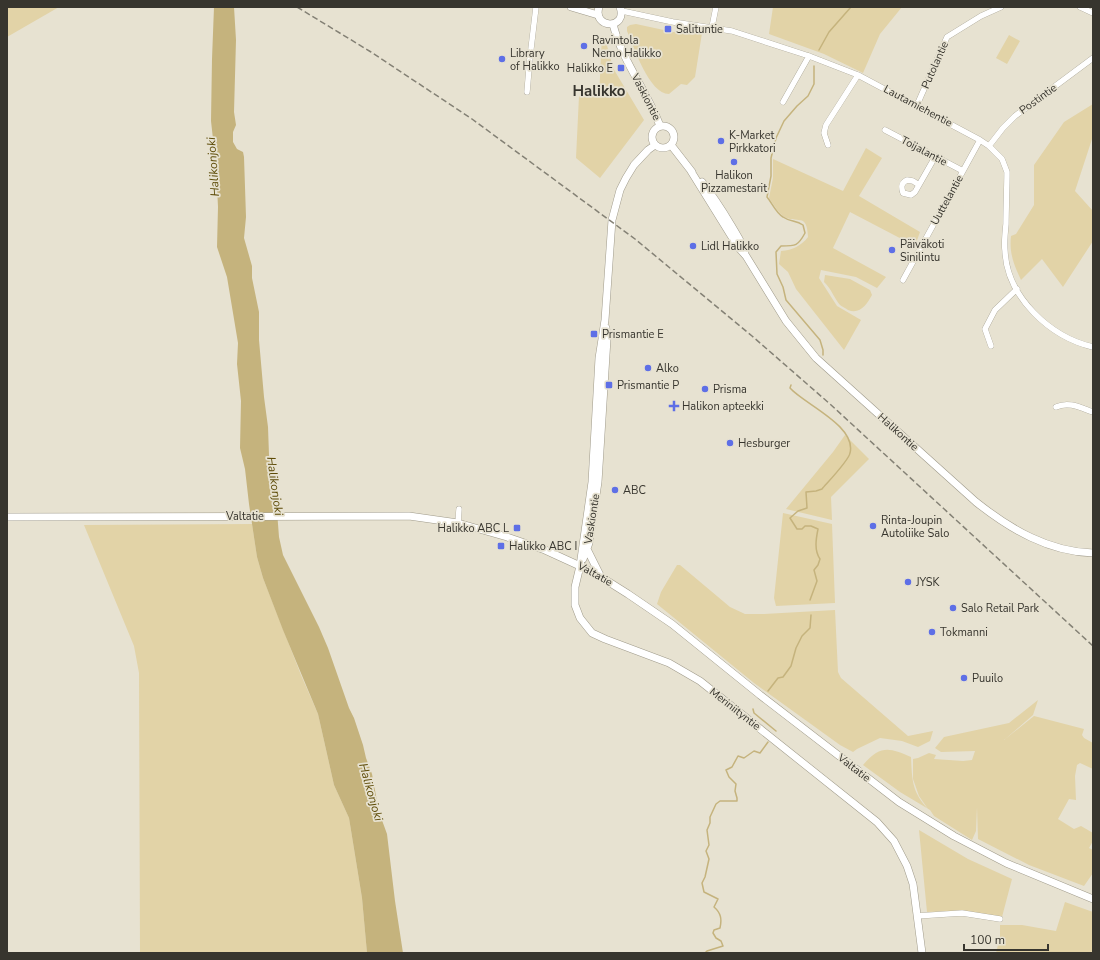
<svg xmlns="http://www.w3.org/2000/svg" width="1100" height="960" font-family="'Nunito Sans',sans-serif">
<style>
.green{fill:#e2d3a7}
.water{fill:#c5b37d}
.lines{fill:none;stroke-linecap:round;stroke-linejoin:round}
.stream{stroke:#c5b37d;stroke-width:1.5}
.minor-casing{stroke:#9f9a8a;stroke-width:6}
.tertiary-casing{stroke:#9f9a8a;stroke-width:8}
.secondary-casing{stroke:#9f9a8a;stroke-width:8}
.minor{stroke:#fff;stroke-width:5.5}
.tertiary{stroke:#fff;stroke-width:7}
.secondary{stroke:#fff;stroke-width:7}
.rail{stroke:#848175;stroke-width:1.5;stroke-dasharray:6 3;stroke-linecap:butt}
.poi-dot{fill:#5e6fe6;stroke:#e7e2d1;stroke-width:1.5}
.labels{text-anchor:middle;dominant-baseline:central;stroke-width:3.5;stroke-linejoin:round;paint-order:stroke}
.poi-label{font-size:11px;fill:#37352e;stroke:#e7e2d1;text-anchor:start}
.street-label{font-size:11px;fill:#37352e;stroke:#e7e2d1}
.water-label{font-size:12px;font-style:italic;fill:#5e4c08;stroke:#e7e2d1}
.district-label{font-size:15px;font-weight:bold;fill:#37352e;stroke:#e7e2d1}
</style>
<rect width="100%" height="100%" fill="#e7e2d1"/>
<path class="green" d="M7,7h52l-52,30z
M773,7h129l-22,27 -17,39 -39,-19 -55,-20z
M636,24l37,8 16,-1 13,2 -7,44 -8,8 -6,-1 -12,10c-20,0 -35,-47 -42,-63v-4l3,-2z
M1009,35l11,6 -13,23 -11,-6z
M602,36l3,2 8,30 31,52 -44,58 -24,-20 3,-62 20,1z
M1093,104v32l-18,55 18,20v30l-30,46 -21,-28 -21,21c-7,-15 -12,-27 -10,-44l5,-2 18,-29v-40l30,-43z
M866,148l16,10 -23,38 61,36 -5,14 -65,-34 -17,36 53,29 -9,11 -21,-11 -35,-7 -2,8 18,28 24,14 -17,30 -48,-61 -8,-17 -9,-8 2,-13c12,-1 20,-5 27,-14 -1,-26 -11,-12 -25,-21 -5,-4 -10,-12 -14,-18l4,-20v-19l70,32z
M825,275l25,4 20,11 2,5c-5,9 -12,20 -24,15 -2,-2 -6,-3 -8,-5 -6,-7 -9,-17 -16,-23z
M845,435l24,24 -38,38 1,23 -46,-11 47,-57z
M783,513l49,11 3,79 -59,3 -2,-8z
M252,524l5,33 6,21 38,97 17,39 16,71 15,33 13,80 5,55h-227l-1,-280 -5,-27 -50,-121z
M677,565h3l50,42 15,7h19l71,-4 3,62 3,6 67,58 25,-5 -3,10 -12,6 -16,-6 -22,-3 -23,11 -4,3 -13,-7 -86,-62 -97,-79 4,-12z
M1038,700l-5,15 -29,25 30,-24 50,13 -2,6 2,3 9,5v26l-13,-6 -3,2 -2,11 1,24 -7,-1 -11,20 16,10 7,-3 12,7v8l-4,7 4,2v23l-9,13 -55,-21 -51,-26 -1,-32 -1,24 -4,9 -38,-24 -4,-6 -30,-18 -37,-27c17,-20 26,-18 48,-8 1,23 1,35 17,52l-9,-13 -6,-17v-20l5,-1 11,-5 7,2 -2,4 29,2 9,-1 3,-9 -34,1 -6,-4 9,-11 65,-14z
M919,830l49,29 44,20 -10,38 -42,-6 -33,1z
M1065,902l28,10v41h-97l4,-16v-12h22l34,6z"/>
<path class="water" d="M214,7h20l2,33 -2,72 2,13 -3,7v10l4,7 6,3 1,5 2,60 -2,21 8,28v12l7,34v28l5,57 4,30 1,28 7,43 3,39 4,18 36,72 9,21 21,60 5,10 9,27 3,13 6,16 7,38 8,22 8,67 8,52h-36l-5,-55 -13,-80 -15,-33 -16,-71 -35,-84 -20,-52 -6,-21 -8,-53 -4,-35 -5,-21 1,-47 -4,-37 1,-21 -11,-66 -10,-30 1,-40 -2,-41 -5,-45 1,-62z"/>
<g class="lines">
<path class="stream" d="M819,50l10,-18 22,-25
M814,66v18l-6,12 -11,10 -13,15 -8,17 -5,20v18l-4,21c5,6 9,16 16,20 7,5 13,3 20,8l2,8c-7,13 -9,13 -24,13l-5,6 1,22 6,13 3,13 34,40 3,10v5
M791,385l-1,3c14,16 67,38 60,65 -1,7 -22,29 -28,36l-6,2 -10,1 1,16 -9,3 -8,7 7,11h5l3,-3h6l7,3c-2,10 -4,21 2,30l-2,6 -4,5 3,11 -7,19
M768,691l10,-13 5,-1 8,-11 5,-18 6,-12 8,-8 1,-13
M753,709l1,4 22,18
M705,953l2,-2 16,-5 -2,-5 -5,-3 -3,-5 1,-3 6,-2c2,-9 1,-15 -6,-21l4,-8 -14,-7 -2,-9 3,-6 4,-18 -3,-8 3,-6 -2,-15 3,-7v-6l6,-13 4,-3h17v-3l-2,-7 1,-7 -7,-7 -3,-7 6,-3 6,-11 6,2 10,-7 6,2 8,-11"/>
<defs>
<path id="minor" d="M1080,7l13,6
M622,11l51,11 59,9 77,25 49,19 122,65 9,6 13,13 5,13c0,17 -1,34 -1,52 -1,9 -2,18 -1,27 2,46 45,86 88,96
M712,27l4,-20
M527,92l3,-35 6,-50
M783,102l26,-46
M917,105l30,-68 34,-21 20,-9
M885,130l78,41
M828,145l-4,-12 2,-8 32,-50
M989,146l14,-18 12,-12 78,-58
M919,185l-4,7 -4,3 -8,-2c-2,-6 -2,-10 4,-13l6,1 6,4 16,-28
M903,280l77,-140
M991,346l-6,-17 10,-19 22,-21
M1056,407c13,-6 25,1 37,5
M458,523l1,-14
M917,916l45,-3 38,6"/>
<path id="tertiary" d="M571,7l27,8"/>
<path id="secondary" d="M599,7c-7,22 29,23 21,0
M613,24c9,37 34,67 47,102
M652 137a11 11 0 1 1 22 0a11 11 0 1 1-22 0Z
M655,145l-7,5 -14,15 -8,13 -6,12 -8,30 -7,100 -6,38 -7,124 -12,84 -5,21v18l5,13 12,15 13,6 64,24 31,18 177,141 17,19 13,25 6,18 9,69
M671,145l21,27
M689,168l49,79 8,9 40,65 30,37 160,144c34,27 73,50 117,51
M702,182c11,14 20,28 29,43 5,9 12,18 14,29
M7,517l402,-1 49,7 49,14 38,13 35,16 21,11 27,17 44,30 88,71 139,107 55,34 52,27 87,36
M587,549l14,28
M583,559l6,-16 9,-61 9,-143 -1,-11"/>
</defs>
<use href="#minor" class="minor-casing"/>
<use href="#tertiary" class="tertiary-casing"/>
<use href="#secondary" class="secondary-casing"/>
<use href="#minor" class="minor"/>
<use href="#tertiary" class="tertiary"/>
<use href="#secondary" class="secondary"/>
<path class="rail" d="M297,7l74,45 101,67 163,120 117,97 78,68 263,242"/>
</g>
<g class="poi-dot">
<rect x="664" y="25" width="8" height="8" rx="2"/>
<circle cx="584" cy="46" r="4"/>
<circle cx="502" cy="59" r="4"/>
<rect x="617" y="64" width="8" height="8" rx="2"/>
<circle cx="721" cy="141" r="4"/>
<circle cx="734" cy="162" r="4"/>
<circle cx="693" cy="246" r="4"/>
<circle cx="892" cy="250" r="4"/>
<rect x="590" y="330" width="8" height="8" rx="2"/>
<circle cx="648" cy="368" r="4"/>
<rect x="605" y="381" width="8" height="8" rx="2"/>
<circle cx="705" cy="389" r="4"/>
<path d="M672 400h4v4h4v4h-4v4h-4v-4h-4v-4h4z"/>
<circle cx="730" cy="443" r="4"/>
<circle cx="615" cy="490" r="4"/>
<circle cx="873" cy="526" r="4"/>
<rect x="513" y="524" width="8" height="8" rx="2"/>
<rect x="497" y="542" width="8" height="8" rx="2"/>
<circle cx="908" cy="582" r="4"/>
<circle cx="953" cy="608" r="4"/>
<circle cx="932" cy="632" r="4"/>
<circle cx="964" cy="678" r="4"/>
</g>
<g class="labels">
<g class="poi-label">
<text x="676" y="29">Salituntie</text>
<text x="592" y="40">Ravintola<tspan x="592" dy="13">Nemo Halikko</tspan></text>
<text x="510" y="53">Library<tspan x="510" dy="13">of Halikko</tspan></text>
<text x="613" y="68" text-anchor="end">Halikko E</text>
<text x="729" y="135">K-Market<tspan x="729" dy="13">Pirkkatori</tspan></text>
<text x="734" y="175" text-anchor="middle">Halikon<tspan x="734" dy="13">Pizzamestarit</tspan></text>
<text x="900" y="244">Päiväkoti<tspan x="900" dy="13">Sinilintu</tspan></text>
<text x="701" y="246">Lidl Halikko</text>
<text x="602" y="334">Prismantie E</text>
<text x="656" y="368">Alko</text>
<text x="617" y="385">Prismantie P</text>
<text x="713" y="389">Prisma</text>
<text x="682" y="406">Halikon apteekki</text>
<text x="738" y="443">Hesburger</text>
<text x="623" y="490">ABC</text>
<text x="881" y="520">Rinta-Joupin<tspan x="881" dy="13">Autoliike Salo</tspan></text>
<text x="509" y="528" text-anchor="end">Halikko ABC L</text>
<text x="509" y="546">Halikko ABC I</text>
<text x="916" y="582">JYSK</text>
<text x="961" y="608">Salo Retail Park</text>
<text x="940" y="632">Tokmanni</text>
<text x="972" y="678">Puuilo</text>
</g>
<g class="street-label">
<text transform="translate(935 65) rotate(-66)">Putolantie</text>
<text transform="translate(646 97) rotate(63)">Vaskiontie</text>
<text transform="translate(1038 99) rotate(-36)">Postintie</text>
<text transform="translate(918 106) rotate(28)">Lautamiehentie</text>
<text transform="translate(924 151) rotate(28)">Toijalantie</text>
<text transform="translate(947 200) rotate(-61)">Uuttelantie</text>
<text transform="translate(898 432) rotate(42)">Halikontie</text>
<text x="245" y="516">Valtatie</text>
<text transform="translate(592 519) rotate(-81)">Vaskiontie</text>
<text transform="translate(595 574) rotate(29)">Valtatie</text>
<text transform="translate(735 709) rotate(38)">Meriniityntie</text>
<text transform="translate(854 768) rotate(38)">Valtatie</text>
</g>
<g class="water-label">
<text transform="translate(213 167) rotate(-94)">Halikonjoki</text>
<text transform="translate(275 486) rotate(82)">Halikonjoki</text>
<text transform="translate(371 792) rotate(74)">Halikonjoki</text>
</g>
<g class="district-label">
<text x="599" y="91">Halikko</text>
</g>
</g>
<rect width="1100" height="960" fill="none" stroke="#37352e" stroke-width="16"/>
<path d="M964 944v6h84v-6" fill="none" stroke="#37352e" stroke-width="2"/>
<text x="970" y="944" font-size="12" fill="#37352e" stroke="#e7e2d1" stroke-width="3" paint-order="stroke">100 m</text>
</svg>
